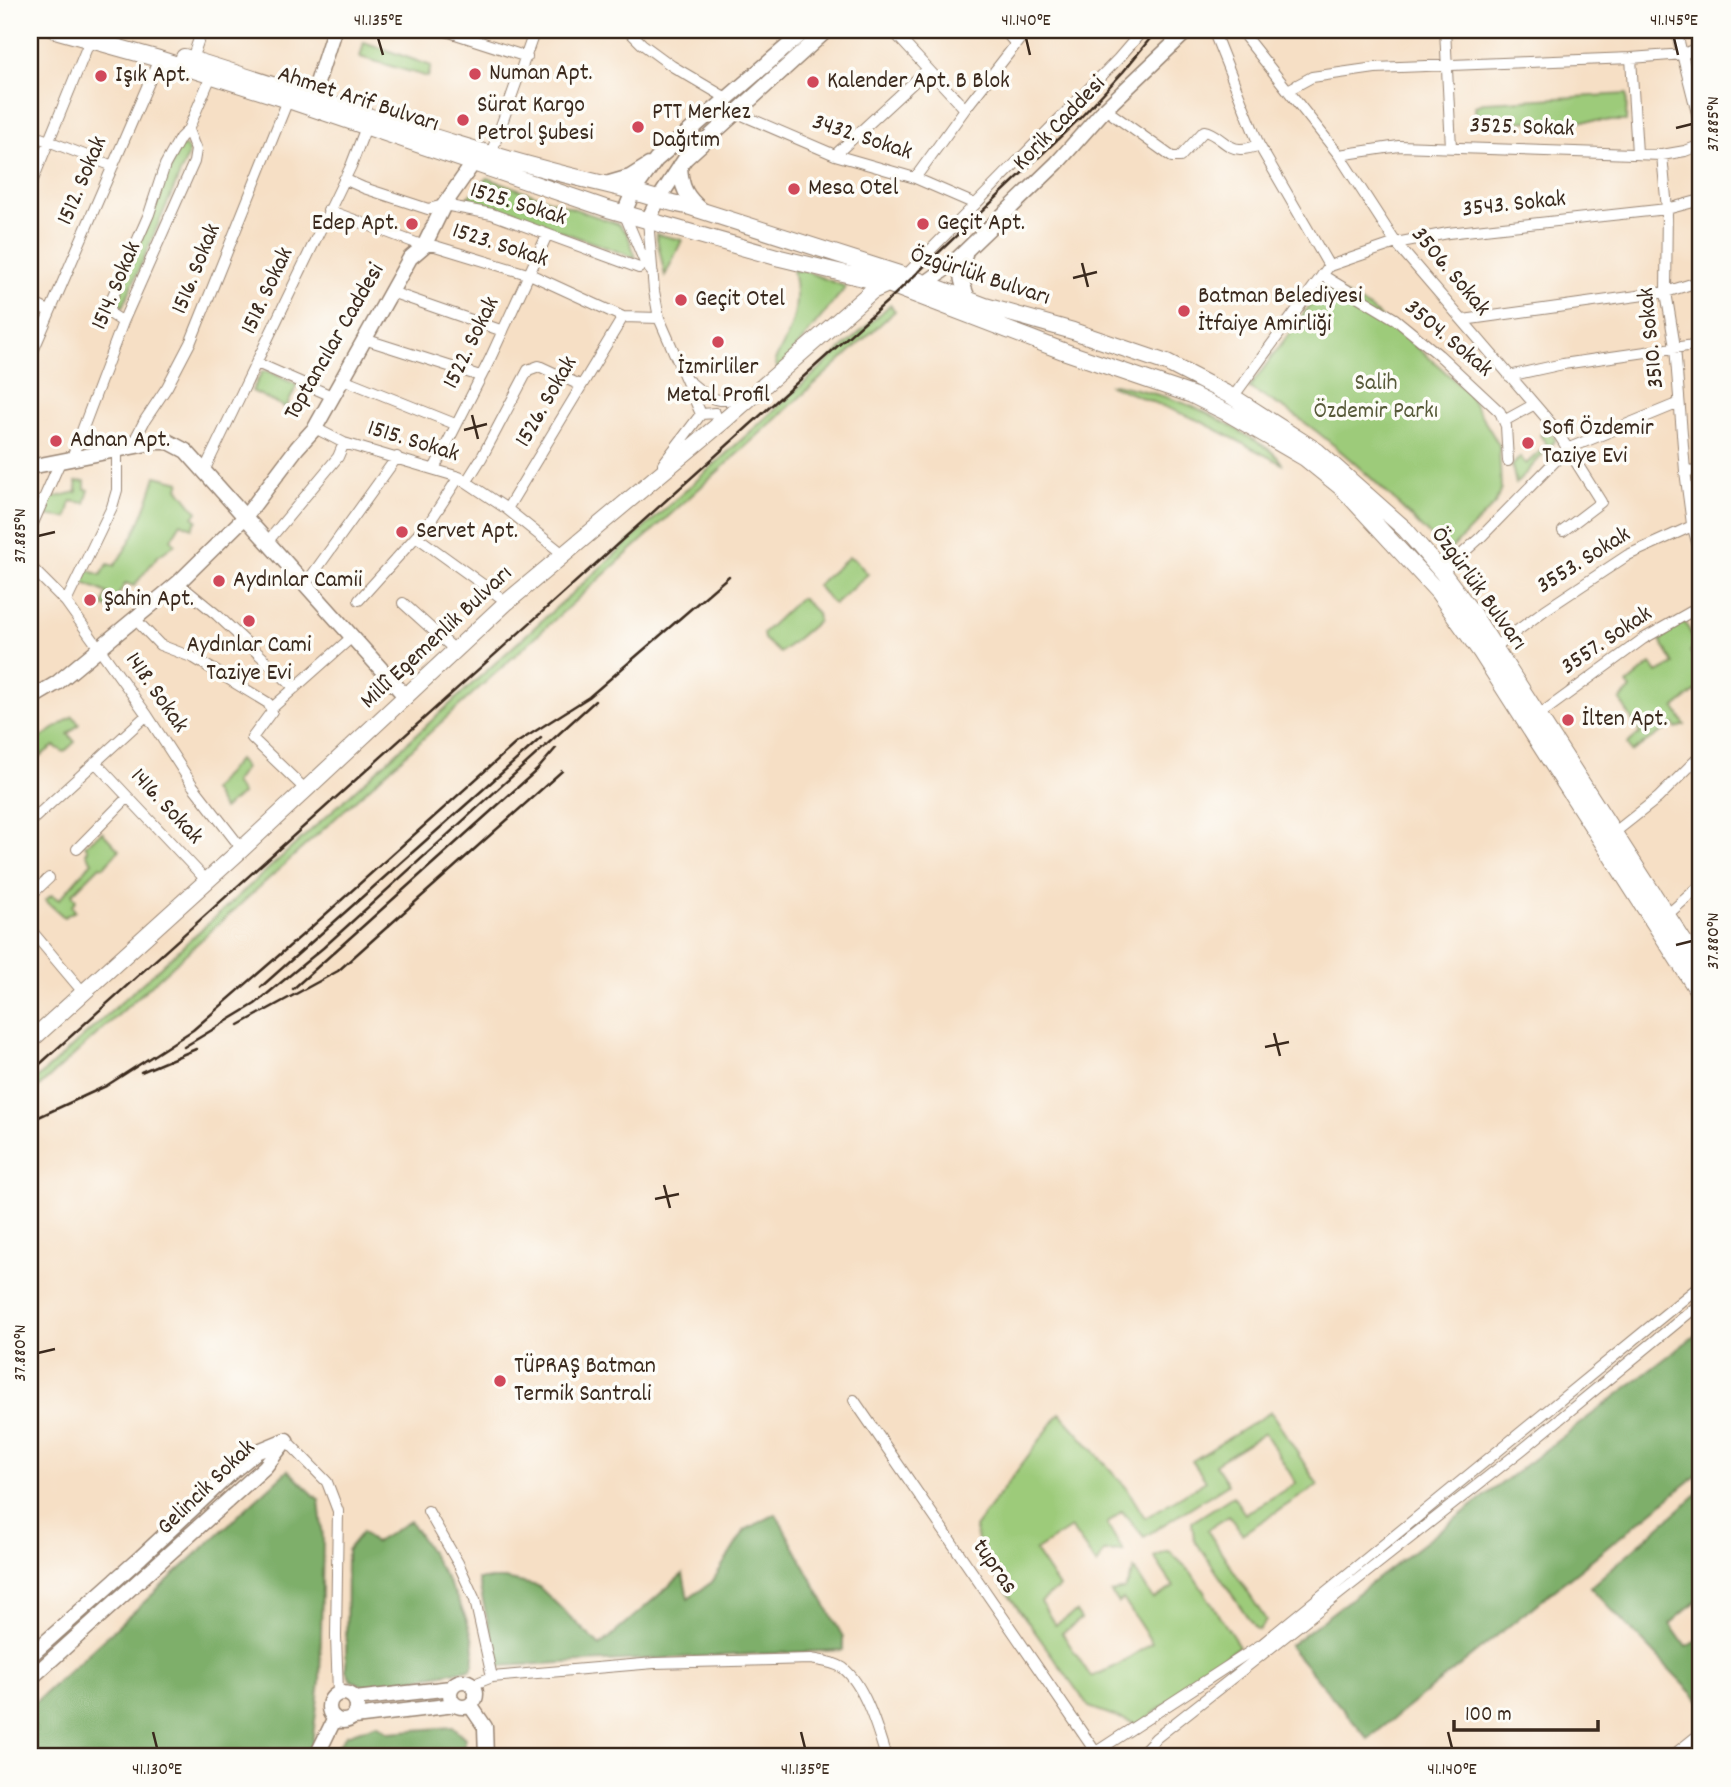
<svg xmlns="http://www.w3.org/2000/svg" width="1731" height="1787" font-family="Dekko,sans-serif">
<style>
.green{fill:#9dcb7a;stroke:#6c7a4c;stroke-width:2}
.forest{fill:#7eaf6a;stroke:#5c6c44;stroke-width:2}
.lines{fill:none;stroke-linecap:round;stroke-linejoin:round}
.street-casing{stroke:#988472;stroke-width:12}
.secondary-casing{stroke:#988472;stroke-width:17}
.primary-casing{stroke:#988472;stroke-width:18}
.street{stroke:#fff;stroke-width:10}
.secondary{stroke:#fff;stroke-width:14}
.primary{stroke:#fff;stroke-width:16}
.rail{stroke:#3b2a1e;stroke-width:2.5}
.ticks{fill:none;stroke:#3b2a1e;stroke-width:2.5}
.poi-dot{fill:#d1495b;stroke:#fdfcf7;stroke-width:2.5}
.labels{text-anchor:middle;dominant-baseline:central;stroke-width:7;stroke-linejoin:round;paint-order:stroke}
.poi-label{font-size:24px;fill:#3b2a1e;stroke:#fdfcf7;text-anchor:start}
.street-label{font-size:24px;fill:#3b2a1e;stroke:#fdfcf7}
.park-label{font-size:24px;fill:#585a3a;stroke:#fdfcf7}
.neatline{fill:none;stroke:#3b2a1e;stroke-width:2.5}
.ticks-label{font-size:18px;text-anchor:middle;fill:#3b2a1e}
</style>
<rect width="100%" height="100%" fill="#fdfcf7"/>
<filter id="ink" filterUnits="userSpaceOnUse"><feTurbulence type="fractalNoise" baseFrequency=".0143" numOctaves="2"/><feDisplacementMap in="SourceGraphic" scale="14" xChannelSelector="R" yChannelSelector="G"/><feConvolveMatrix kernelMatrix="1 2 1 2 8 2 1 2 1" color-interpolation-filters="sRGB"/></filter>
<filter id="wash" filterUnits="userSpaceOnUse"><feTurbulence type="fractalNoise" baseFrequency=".00686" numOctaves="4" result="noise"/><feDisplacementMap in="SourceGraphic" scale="28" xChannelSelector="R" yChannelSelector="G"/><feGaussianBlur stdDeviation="1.57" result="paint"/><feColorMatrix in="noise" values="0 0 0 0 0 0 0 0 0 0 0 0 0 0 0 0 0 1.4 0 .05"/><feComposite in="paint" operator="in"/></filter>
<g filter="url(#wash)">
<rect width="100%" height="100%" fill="#f6dfc5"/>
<path class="green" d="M364,42l67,24 -3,11 -68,-20z
M1627,94l-1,27h-93l-57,3 -1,-18 11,-4z
M180,146h5l3,4v5l-65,152 -9,-6z
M487,178l131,46 9,9 9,25 -169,-60z
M656,234l26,6 -17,36z
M793,270l12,1 41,16 -68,83 -3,-10c18,-31 26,-54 18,-90z
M1322,289l16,2 32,17 70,59 27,25 32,53 2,44 -6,15 -48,49c-47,-47 -93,-95 -147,-134 -16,-12 -34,-21 -51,-31z
M890,305l5,6 -865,784v-10z
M267,371l30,14 -11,23 -34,-17 10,-19z
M1114,384c56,12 87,22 135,53 12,7 27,15 33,27l-82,-43 -90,-36z
M1546,430l9,8v3l-39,43 -4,-18 8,-9 6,7 21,-19 -7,-10z
M156,476l24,6 -2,6 19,24 -4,5 4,3 -5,8 -11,-5 -10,16 4,5 -18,13 -23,29 -8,-3 -17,26 -6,-3 4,-13 -25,-11 5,-12 14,5 7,-11 6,2c21,-28 32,-57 42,-90z
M85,481v8l4,1 -4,13 -14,-2 -4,17 -23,-3 7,-17 26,-6 -1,-10z
M849,557l5,2 14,15 -33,30 -3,-1 -15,-18z
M799,599h4l14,14 1,8 -38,32 -16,-14 -1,-6z
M1684,621l14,25 -8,5 11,20v16l-26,21 10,17 -9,4 -2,-5 -43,28 -4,-8 13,-11 -20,-33 11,-11 -4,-5 24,-20 6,9 17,-9 -14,-24z
M73,716l6,8 -11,10 7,8 -11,10 -10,-6 -24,17v-18z
M238,760l7,8 -11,15 8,11 -19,15 -11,-19z
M102,832l17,18 -15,17 -4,-1 -28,28 4,6 -4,6 3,5 -11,6 -19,-17 7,-5 7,5 33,-38 -6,-9 2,-3 -3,-5z
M1271,1412l47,73 -76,49 -13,-18 -22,14 59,90 -7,10 -4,-2 -61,-89 -2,-17 41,-26 12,18 51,-31 -31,-50 -50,31 13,20 -84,53 -22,-26 -15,13 16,27 -19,1 -7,13 -26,-37 -36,23 24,36 -18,15 14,23 21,-13 5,7 -19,14 29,44 23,-10 38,-24 -29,-44 -5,4 -7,-10 14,-3 9,-21 19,30 21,-12 -20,-30 15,-6 22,21 48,74 -100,79 -50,-18 -109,-152 -5,-28 85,-114 66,74 19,31 61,-37 -14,-20z"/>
<path class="forest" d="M1701,1331v141l-333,267 -79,-93z
M288,1470l31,30 4,38 -3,144 -8,62 -7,13h-275v-50z
M1698,1493l3,5v99l-31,27 16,23 15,-8v63l-111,-115z
M776,1514l67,123v13l-345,16 -20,-87h27l33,7 62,60 83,-72 5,25 24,-17 33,-52z
M410,1521c20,32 78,111 61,148l-105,18 -15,-7 -5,-9 1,-121 15,-18 12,11z
M377,1724l12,8 64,-5 12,11v19h-135l16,-22z"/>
</g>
<g filter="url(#ink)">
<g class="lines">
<defs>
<path id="street" d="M443,30l84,27
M628,30l14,14 30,22 56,33
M777,30l18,10
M892,30l73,79
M1004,30l12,14
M1213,30l46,115 70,121
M1240,30l99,125 57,88 158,184 47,75 -38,29
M1445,30l6,117
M1676,30l25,99
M1631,58l6,95
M192,59l10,-29
M1288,90l24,-13 63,-9 256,-10 53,-4 17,-8
M1105,109l67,48h8l24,-26c14,2 23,19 37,18 6,0 13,-2 18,-4
M735,112l100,43 80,23 60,26
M30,134l83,32
M491,154l44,-124
M835,155l92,-85
M1339,155l60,-9 263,9 23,-4 16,-6
M1662,155l5,54 -1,83 9,55 10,124 7,53 9,33
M915,178l50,-69 62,-79
M344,179l20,9 64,21 16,-4 48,9 147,54
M30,187l60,-147
M328,210l96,36h11l99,30 89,41 36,1
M624,213l22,52 7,8
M648,220l6,71 5,27 42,96 -38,50
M1322,275l73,44 44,36 61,57 6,14 2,35
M905,276l213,-217 25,-29
M391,292l112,39
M30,302l19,9
M1463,320l203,-28 35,-11
M123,322l-12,-8 -3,-7 41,-93 16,-49 15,-27 8,-8 23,-54
M364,339l116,37
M30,358l129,-299
M257,363l77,34
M1509,376l54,-12 138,-20
M343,379l112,45
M690,382c23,20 28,22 58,13
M1233,397l96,-131 67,-23 52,-10 219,-24 34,-9
M701,414l14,-1 2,5 -1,9
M1504,421l29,-16
M315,428l29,15 115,34 48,32 56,45
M131,447l14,-27 22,-33 24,-46 97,-241
M71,460l52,-138 71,-160 2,-12 -8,-20
M434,469l55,-108 58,-126
M204,471l147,-305 15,-39
M1685,471l16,-1
M467,481l15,-24 46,-87 11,-4 41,19
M507,509l116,-192
M30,530l30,-68
M417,537l90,65
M268,541l70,-84 6,-14
M30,566l36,36 81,113 46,71 49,63
M1442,572l39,-35 86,-88 112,-46
M178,583l39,32 78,73
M305,585l92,-128
M359,600l72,-80 28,-43
M66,602l46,-95 5,-17v-40
M403,603l53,48
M135,619l25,26 34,13 74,45 4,8 -20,27 54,52
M1495,647l50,-37 83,-55 73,-33
M272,708l80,-71
M1539,715l104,-76 58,-33
M95,762l111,118
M30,822l117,-107
M1615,832l43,-34 43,-43
M77,849l51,-52
M30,896l19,-18
M1667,915l34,-30
M30,929l53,63
M854,1400l245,357
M286,1440l41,42 11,29 -2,125 2,57
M428,1511l30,52 17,37 17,77
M472,1685l20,-8 162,-14 157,-4c11,2 23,3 32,9 22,17 35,63 43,89
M1096,1752l166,-108 439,-359
M1138,1757l18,-19 367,-289 178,-146
M1671,1757l30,-24"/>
<path id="secondary" d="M310,96l7,-13 17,-53
M680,166c1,21 6,31 22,44
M606,184l24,-7 19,-12
M624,213l9,-21 23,-32 150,-130
M648,220l10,-20 27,-41 142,-129
M965,255c-7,17 -4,27 3,43
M926,283l26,-19 105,-101 48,-54 83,-79
M30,467l127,-25h12l17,9 220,246
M30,699l27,-16 121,-100 67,-66 52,-69 18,-20 95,-170 14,-12 20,-41 30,-43
M30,1656l111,-99 91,-85 24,-20 29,-12
M30,1679l235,-212 21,-27
M450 1694a13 13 0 1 1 26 0a13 13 0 1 1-26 0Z
M329 1707a14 14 0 1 1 28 0a14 14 0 1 1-28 0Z
M355,1699l96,-11
M470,1705l15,22 1,30
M354,1717l101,-12
M316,1757l19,-39"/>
<path id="primary" d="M55,30l104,29 129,41 320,109 172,49 108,26 175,67 129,44 34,17 79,46 37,30 96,104 42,59 221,345
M184,57c140,43 278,94 420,127 28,6 55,17 83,22l225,72 73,28 88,25 94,32 66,34 84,54 88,78 37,43 29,39 230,357
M30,1041l212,-192 265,-247 220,-184 145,-127 16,-7"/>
</defs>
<use href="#street" class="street-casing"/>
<use href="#secondary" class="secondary-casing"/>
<use href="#primary" class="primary-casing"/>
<use href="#street" class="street"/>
<use href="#secondary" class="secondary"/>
<use href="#primary" class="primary"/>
<path class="rail" d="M261,987l280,-249
M293,989l244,-219 19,-22
M239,1025l99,-54 224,-200
M184,1047l71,-43 68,-56 272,-247
M141,1072l55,-23
M30,1073l862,-776 188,-179 43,-46 34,-42
M30,1121l76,-35 87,-56 114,-99 208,-187 74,-47 140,-121"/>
</g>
</g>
<path class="ticks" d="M378,38l5,17M1026,38l4,17M1674,38l4,17M1676,128l16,-4M1082,263l6,24M1073,278l24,-6M472,415l6,24M464,430l23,-6M38,536l17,-4M1676,945l16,-4M1274,1033l6,23M1265,1047l24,-5M664,1185l6,23M655,1199l24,-5M38,1353l17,-4M153,1732l4,16M801,1732l4,16M1448,1732l4,16"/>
<g class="poi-dot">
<circle cx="475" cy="74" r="7"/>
<circle cx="101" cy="76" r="7"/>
<circle cx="813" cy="82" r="7"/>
<circle cx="463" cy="120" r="7"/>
<circle cx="638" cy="127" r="7"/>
<circle cx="794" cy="189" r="7"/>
<circle cx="412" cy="224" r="7"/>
<circle cx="923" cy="224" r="7"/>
<circle cx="681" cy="300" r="7"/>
<circle cx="1184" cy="311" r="7"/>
<circle cx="718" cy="342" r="7"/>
<circle cx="56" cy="441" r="7"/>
<circle cx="1528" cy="443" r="7"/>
<circle cx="402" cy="532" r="7"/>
<circle cx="219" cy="581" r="7"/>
<circle cx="90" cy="600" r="7"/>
<circle cx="249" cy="621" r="7"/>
<circle cx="1568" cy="720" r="7"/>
<circle cx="500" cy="1381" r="7"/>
</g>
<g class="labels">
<g class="poi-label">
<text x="489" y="74">Numan Apt.</text>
<text x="115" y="76">Işık Apt.</text>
<text x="827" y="82">Kalender Apt. B Blok</text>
<text x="477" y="106">Sürat Kargo<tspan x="477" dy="28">Petrol Şubesi</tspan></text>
<text x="652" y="113">PTT Merkez<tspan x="652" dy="28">Dağıtım</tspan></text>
<text x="808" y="189">Mesa Otel</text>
<text x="398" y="224" text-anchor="end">Edep Apt.</text>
<text x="937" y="224">Geçit Apt.</text>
<text x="1198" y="297">Batman Belediyesi<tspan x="1198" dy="28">İtfaiye Amirliği</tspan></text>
<text x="695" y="300">Geçit Otel</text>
<text x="718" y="368" text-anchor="middle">İzmirliler<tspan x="718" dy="28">Metal Profil</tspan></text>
<text x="1542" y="429">Sofi Özdemir<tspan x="1542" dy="28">Taziye Evi</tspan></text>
<text x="70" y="441">Adnan Apt.</text>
<text x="416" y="532">Servet Apt.</text>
<text x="233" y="581">Aydınlar Camii</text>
<text x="104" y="600">Şahin Apt.</text>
<text x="249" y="646" text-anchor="middle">Aydınlar Cami<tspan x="249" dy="28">Taziye Evi</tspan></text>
<text x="1582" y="720">İlten Apt.</text>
<text x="514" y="1367">TÜPRAŞ Batman<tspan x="514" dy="28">Termik Santrali</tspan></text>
</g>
<g class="street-label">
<text transform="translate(358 100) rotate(18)">Ahmet Arif Bulvarı</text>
<text transform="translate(1060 124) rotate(-46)">Korik Caddesi</text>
<text transform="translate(1522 128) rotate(2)">3525. Sokak</text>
<text transform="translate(862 138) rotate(18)">3432. Sokak</text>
<text transform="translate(83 181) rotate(-67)">1512. Sokak</text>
<text transform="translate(518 205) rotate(17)">1525. Sokak</text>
<text transform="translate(1514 205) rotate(-6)">3543. Sokak</text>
<text transform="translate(500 246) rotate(18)">1523. Sokak</text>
<text transform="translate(197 269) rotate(-68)">1516. Sokak</text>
<text transform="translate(1450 272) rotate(50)">3506. Sokak</text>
<text transform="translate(980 277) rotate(18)">Özgürlük Bulvarı</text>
<text transform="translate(117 286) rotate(-67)">1514. Sokak</text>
<text transform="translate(268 291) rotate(-65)">1518. Sokak</text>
<text transform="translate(1652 338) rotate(-96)">3510. Sokak</text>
<text transform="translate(1448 339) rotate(40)">3504. Sokak</text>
<text transform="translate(335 342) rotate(-60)">Toptancılar Caddesi</text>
<text transform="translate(472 343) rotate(-64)">1522. Sokak</text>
<text transform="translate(547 402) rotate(-60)">1526. Sokak</text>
<text transform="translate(413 442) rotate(17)">1515. Sokak</text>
<text transform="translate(1584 561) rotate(-32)">3553. Sokak</text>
<text transform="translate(1478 589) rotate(54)">Özgürlük Bulvarı</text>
<text transform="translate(437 638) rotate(-43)">Millî Egemenlik Bulvarı</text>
<text transform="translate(1607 641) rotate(-34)">3557. Sokak</text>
<text transform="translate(156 693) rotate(55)">1418. Sokak</text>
<text transform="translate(166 807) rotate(47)">1416. Sokak</text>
<text transform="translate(207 1488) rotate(-44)">Gelincik Sokak</text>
<text transform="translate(994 1567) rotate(55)">tupras</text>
</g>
<g class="park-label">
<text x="1376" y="384">Salih<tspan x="1376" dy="28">Özdemir Parkı</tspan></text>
</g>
</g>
<rect width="1731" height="1787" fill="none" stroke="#fdfcf7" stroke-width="77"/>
<path d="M1454 1720v10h144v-10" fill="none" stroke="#3b2a1e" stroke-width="3.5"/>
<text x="1465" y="1720" font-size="21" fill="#3b2a1e" stroke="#fdfcf7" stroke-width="5" paint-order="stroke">100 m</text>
<rect x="38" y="38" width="1654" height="1710" class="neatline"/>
<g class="ticks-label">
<text x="378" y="25">41.135°E</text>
<text x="1026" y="25">41.140°E</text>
<text x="1674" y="25">41.145°E</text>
<text transform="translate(1712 124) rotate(-90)" y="6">37.885°N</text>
<text transform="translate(19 536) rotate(-90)" y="6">37.885°N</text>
<text transform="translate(1712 941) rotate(-90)" y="6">37.880°N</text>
<text transform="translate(19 1353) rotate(-90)" y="6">37.880°N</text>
<text x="157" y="1774">41.130°E</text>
<text x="805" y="1774">41.135°E</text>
<text x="1452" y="1774">41.140°E</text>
</g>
</svg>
